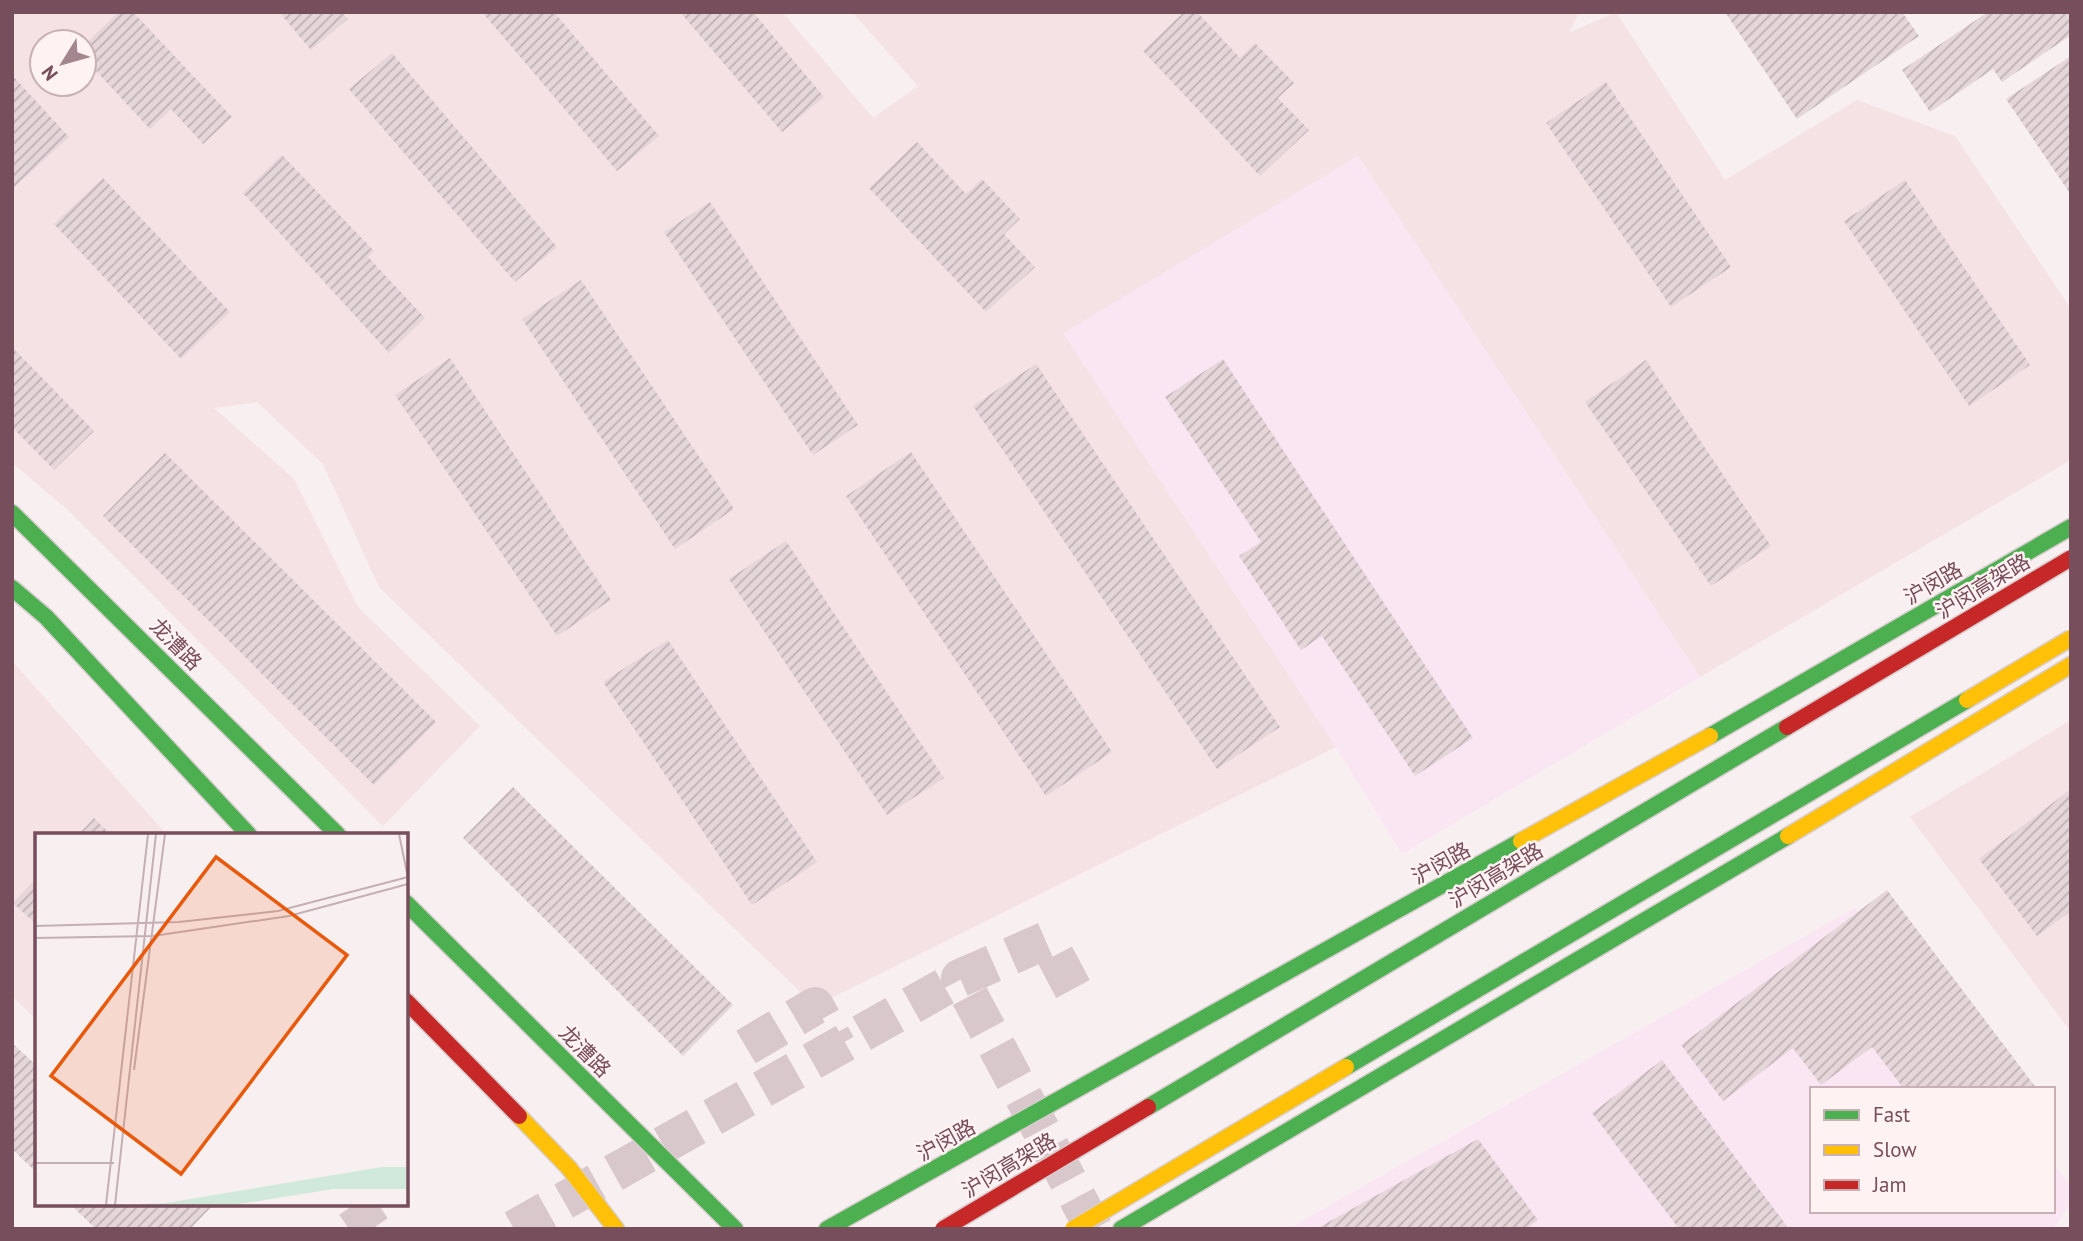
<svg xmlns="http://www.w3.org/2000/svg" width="2083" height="1241" font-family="'PT Sans','Noto Sans SC',sans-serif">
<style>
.residential{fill:#f4e2e4;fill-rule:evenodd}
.medical{fill:#f9e6f2}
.building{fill:url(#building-hatch)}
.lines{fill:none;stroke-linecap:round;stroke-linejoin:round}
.street-tunnel{stroke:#d8c7cb;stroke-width:38;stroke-dasharray:38 19;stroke-linecap:butt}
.fast-casing{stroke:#d9cccf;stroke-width:19}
.slow-casing{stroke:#d9cccf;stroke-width:19}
.jam-casing{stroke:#d9cccf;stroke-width:19}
.fast{stroke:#4caf50;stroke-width:16}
.slow{stroke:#ffc107;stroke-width:16}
.jam{stroke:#c62828;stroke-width:16}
.fast-bridge-casing{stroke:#d9cccf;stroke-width:19;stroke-linecap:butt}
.slow-bridge-casing{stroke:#d9cccf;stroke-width:19;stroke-linecap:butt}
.jam-bridge-casing{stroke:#d9cccf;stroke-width:19;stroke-linecap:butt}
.fast-bridge{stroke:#4caf50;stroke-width:16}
.slow-bridge{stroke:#ffc107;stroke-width:16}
.jam-bridge{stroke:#c62828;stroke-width:16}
.labels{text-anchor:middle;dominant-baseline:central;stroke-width:5;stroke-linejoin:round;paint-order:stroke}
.street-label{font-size:21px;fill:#774e5b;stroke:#fef2f2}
.inset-road{fill:none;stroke:#c4afb4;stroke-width:2}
.view{fill:#e8590c;fill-opacity:0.15;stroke:#e8590c;stroke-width:3.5}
.inset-edge{fill:none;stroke:#774e5b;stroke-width:3.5}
</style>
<defs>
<pattern id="building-hatch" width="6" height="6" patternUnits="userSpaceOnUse" patternTransform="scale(1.75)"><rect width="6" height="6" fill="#e5d6da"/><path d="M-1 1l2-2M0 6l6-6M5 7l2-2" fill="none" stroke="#beb0b4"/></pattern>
</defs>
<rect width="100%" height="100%" fill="#f8eff0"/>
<path class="residential" d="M12,12h770l91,106 45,-32 -66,-74h727l-10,21 47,-21 109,168 132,-80 98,36 116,173v151l-371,217 -342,-521 -294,178 272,413 -521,259 -436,-419 -56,-123 -66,-62 -43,6 80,71 64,128 122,119 -97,100 -315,-316 -56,-47zM42,42h42v42h-42z
M12,661l155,174h-130v185l-25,-24z
M2071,720v312l-161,-215z"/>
<path class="medical" d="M1358,156l342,521 -298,177 -66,-107 -273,-414z
M1855,908l140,181h-183v122h241v-47l18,23v15l-18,27h-765z"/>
<path class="building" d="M119,12h14l99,105 -29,27 -32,-35 -21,20 -66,-71v-13z
M279,12h63l6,7 -37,31z
M482,12h72l105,124 -42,35z
M680,12h73l71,85 -42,35z
M1184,12h13l43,46 15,-15 39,40 -16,15 31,32 -49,46 -117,-125z
M1725,12h177l17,24 -122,83z
M1988,12h81l2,23 -69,47 -9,-13 -63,43 -28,-42z
M392,53l165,194 -42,35 -166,-193z
M2071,56v139l-65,-96z
M12,75l57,62 -57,52z
M1606,82l125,185 -60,40 -125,-184z
M917,142l49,52 16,-15 38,40 -16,15 31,33 -49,45 -117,-124z
M282,155l92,96 -6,6 57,61 -36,35 -146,-160z
M103,178l127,134 -49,47 -127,-135z
M1905,180l125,185 -61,41 -125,-185z
M710,202l148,223 -45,30 -149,-223z
M581,280l153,229 -59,40 -153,-230z
M12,347l82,84 -40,39 -42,-43z
M450,358l161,242 -54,36 -162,-241z
M1223,359l250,379 -58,38 -93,-140 -21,14 -62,-94 22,-14 -96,-145z
M1646,360l125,186 -60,40 -126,-184z
M1036,364l244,363 -63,42 -244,-363z
M911,452l201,300 -66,44 -200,-300z
M165,453l271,269 -62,63 -271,-269z
M786,541l158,237 -57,37 -158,-236z
M668,640l149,222 -65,43 -149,-223z
M513,787l220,218 -50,51 -220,-218z
M2071,789v122l-34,25 -58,-77z
M94,818l17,17h-33z
M37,878v47l-24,-22z
M1887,890l150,199h-133l-32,-42 -51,38 -28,-37 -70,53 -42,-56z
M12,1043l25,23v107l-25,-24z
M1662,1060l125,166 -3,3h-105l-87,-116z
M1478,1139l60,81 -12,9h-210z
M70,1204h144l-24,25h-94z"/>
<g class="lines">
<path class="street-tunnel" d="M1073,989l-26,-49 -87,38 134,251
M746,1047l69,-41 22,40
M355,1204l17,25
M514,1229l446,-251"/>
<defs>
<path id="fast" d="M12,513l326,322
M12,588l34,29 203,218
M1710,736l361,-209
M406,903l329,326
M827,1229l694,-388
M1121,1229l667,-393"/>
<path id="slow" d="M1788,836l283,-171
M1521,841l189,-105
M519,1116l50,52 47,61"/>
<path id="jam" d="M406,1001l113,115"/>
</defs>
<use href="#fast" class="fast-casing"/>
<use href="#slow" class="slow-casing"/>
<use href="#jam" class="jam-casing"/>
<use href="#fast" class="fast"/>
<use href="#slow" class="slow"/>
<use href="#jam" class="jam"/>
<defs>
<path id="fast-bridge" d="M1346,1067l621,-367
M1148,1107l639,-380"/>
<path id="slow-bridge" d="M1967,700l104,-62
M1073,1229l273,-162"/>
<path id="jam-bridge" d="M1787,727l284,-169
M943,1229l205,-122"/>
</defs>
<use href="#fast-bridge" class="fast-bridge-casing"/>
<use href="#slow-bridge" class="slow-bridge-casing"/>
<use href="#jam-bridge" class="jam-bridge-casing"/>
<use href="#fast-bridge" class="fast-bridge"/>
<use href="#slow-bridge" class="slow-bridge"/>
<use href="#jam-bridge" class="jam-bridge"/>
</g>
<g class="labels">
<g class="street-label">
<text transform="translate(1933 583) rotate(-30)">沪闵路</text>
<text transform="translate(1983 586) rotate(-31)">沪闵高架路</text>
<text transform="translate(176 644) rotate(45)">龙漕路</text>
<text transform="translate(1441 863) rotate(-29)">沪闵路</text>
<text transform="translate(1496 875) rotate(-31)">沪闵高架路</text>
<text transform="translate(585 1051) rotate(45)">龙漕路</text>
<text transform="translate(946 1140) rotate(-29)">沪闵路</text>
<text transform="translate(1009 1165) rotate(-31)">沪闵高架路</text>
</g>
</g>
<g transform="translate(35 833)">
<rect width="373" height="373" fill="#f8eff0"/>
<path d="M347,334h26v22h-75l-100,16h-106l39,-2z" fill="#d0e9db"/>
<path class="inset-road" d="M364,1l9,44M0,93l144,-4 99,-11 130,-34M0,105l118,-2 136,-20 119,-32M99,237l31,-236M0,330h79M71,372l42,-371M80,372l41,-371"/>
<path class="view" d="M181,24l131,98 -166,219 -130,-98z"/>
<rect width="373" height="373" class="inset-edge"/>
</g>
<rect width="2083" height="1241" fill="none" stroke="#774e5b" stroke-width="28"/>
<rect x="1810" y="1087" width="245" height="126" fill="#fef2f2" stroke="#c8b0b6" stroke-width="2"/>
<rect x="1824" y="1110" width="35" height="10" fill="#4caf50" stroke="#c8b0b6" stroke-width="2"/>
<text x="1873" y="1122" font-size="21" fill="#774e5b">Fast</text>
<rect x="1824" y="1145" width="35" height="10" fill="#ffc107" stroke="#c8b0b6" stroke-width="2"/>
<text x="1873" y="1157" font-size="21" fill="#774e5b">Slow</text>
<rect x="1824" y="1180" width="35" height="10" fill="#c62828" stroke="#c8b0b6" stroke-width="2"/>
<text x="1873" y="1192" font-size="21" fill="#774e5b">Jam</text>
<g transform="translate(63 63) rotate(233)"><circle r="33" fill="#fef2f2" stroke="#c8b0b6" stroke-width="2"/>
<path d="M0-5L12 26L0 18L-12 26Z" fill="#a4868f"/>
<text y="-10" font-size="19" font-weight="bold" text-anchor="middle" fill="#774e5b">N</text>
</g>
</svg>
